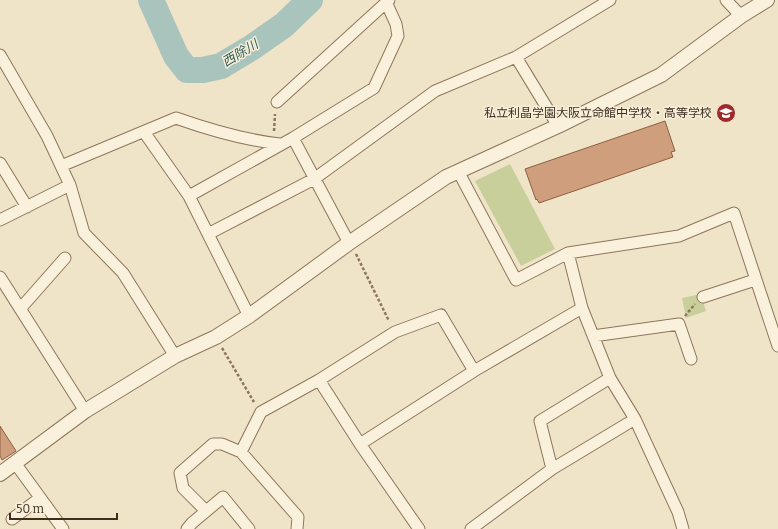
<svg xmlns="http://www.w3.org/2000/svg" width="778" height="529" font-family="Bitter,'Noto Sans JP',serif">
<style>
.green{fill:#c9cf9b}
.lines{fill:none;stroke-linecap:round;stroke-linejoin:round}
.river{stroke:#a9c4bc;stroke-width:26}
.building{fill:#cf9f7d;stroke:#8d5f41}
.minor-casing{stroke:#8d765c;stroke-width:13}
.tertiary-casing{stroke:#8d765c;stroke-width:16}
.path{stroke:#8d765c;stroke-width:2.5;stroke-dasharray:3 2;stroke-linecap:butt}
.minor{stroke:#faf1dc;stroke-width:11}
.tertiary{stroke:#faf1dc;stroke-width:14}
.labels{text-anchor:middle;dominant-baseline:central;stroke-width:3;stroke-linejoin:round;paint-order:stroke}
.poi-label{font-size:12px;fill:#3d2e20;stroke:#f7eed8;text-anchor:end}
.water-label{font-size:13px;font-style:italic;fill:#2f5d5a;stroke:#f7eed8}
</style>
<rect width="100%" height="100%" fill="#f0e4c8"/>
<path class="green" d="M510,164l45,85 -34,17 -46,-85z
M701,294l5,17 -20,7 -4,-20z"/>
<g class="lines">
<path class="river" d="M151,0l25,56 11,14h16l18,-4 30,-18 33,-23 26,-25"/>
</g>
<path class="building" d="M665,121l10,30 -4,1 2,5 -134,46 -2,-4 -1,1 -11,-31z
M0,426l16,25 -14,9 -2,-4z"/>
<g class="lines">
<defs>
<path id="minor" d="M726,0l15,16
M0,55l47,81 23,49 -70,35
M516,57l94,-57
M277,102l112,-102
M144,132l45,64 60,120
M293,138l56,105
M0,163l27,44
M61,166l115,-48c34,12 68,22 104,26
M458,171l58,109 52,-27 14,55 28,70 25,41 43,93 5,17
M70,185l14,48 39,40 52,83
M189,196l104,-58 81,-50 24,-52 -2,-12 -10,-22
M208,234l106,-55 121,-88 81,-34 42,69
M568,253l111,-17 55,-23 44,133
M0,277l85,134
M703,297l52,-17
M20,309l45,-51
M593,336l86,-12 12,35
M319,380l41,64 59,85
M360,444l114,-73 108,-63
M15,463l48,66
M552,469l-12,-48 70,-43
M206,511l-23,-23 -3,-15 33,-29h9l19,8
M12,519l28,-21
M187,529l5,-6 31,-26 26,32
M297,529l1,-12 -57,-65 20,-40 58,-32 76,-48 46,-17 33,56
M471,529l81,-60 83,-50"/>
<path id="tertiary" d="M0,474l85,-63 90,-55 41,-19 33,-21 100,-73 97,-66 112,-51 103,-51 80,-59 26,-16"/>
</defs>
<use href="#minor" class="minor-casing"/>
<use href="#tertiary" class="tertiary-casing"/>
<path class="path" d="M274,131l1,-17
M356,254l33,67
M685,316l10,-12
M222,348l32,54"/>
<use href="#minor" class="minor"/>
<use href="#tertiary" class="tertiary"/>
</g>
<defs>
<symbol id="school-disc" viewBox="-11 -11 22 22"><circle r="9.5" fill="#9e2a2b" stroke="#f7eed8"/><path d="M0-5L7-2L0 1L-7-2ZM-4 1L0 2.5L4 1V4Q0 6-4 4Z" fill="#fff"/></symbol>
</defs>
<g fill-rule="evenodd">
<use href="#school-disc" x="715" y="102" width="22" height="22"/>
</g>
<g class="labels">
<g class="poi-label">
<text x="712" y="113">私立利晶学園大阪立命館中学校・高等学校</text>
</g>
<g class="water-label">
<text transform="translate(240 53) rotate(-31)">西除川</text>
</g>
</g>
<path d="M10 513v6h107v-6" fill="none" stroke="#3d2e20" stroke-width="2"/>
<text x="16" y="513" font-size="12" fill="#3d2e20" stroke="#f7eed8" stroke-width="3" paint-order="stroke">50 m</text>
</svg>
